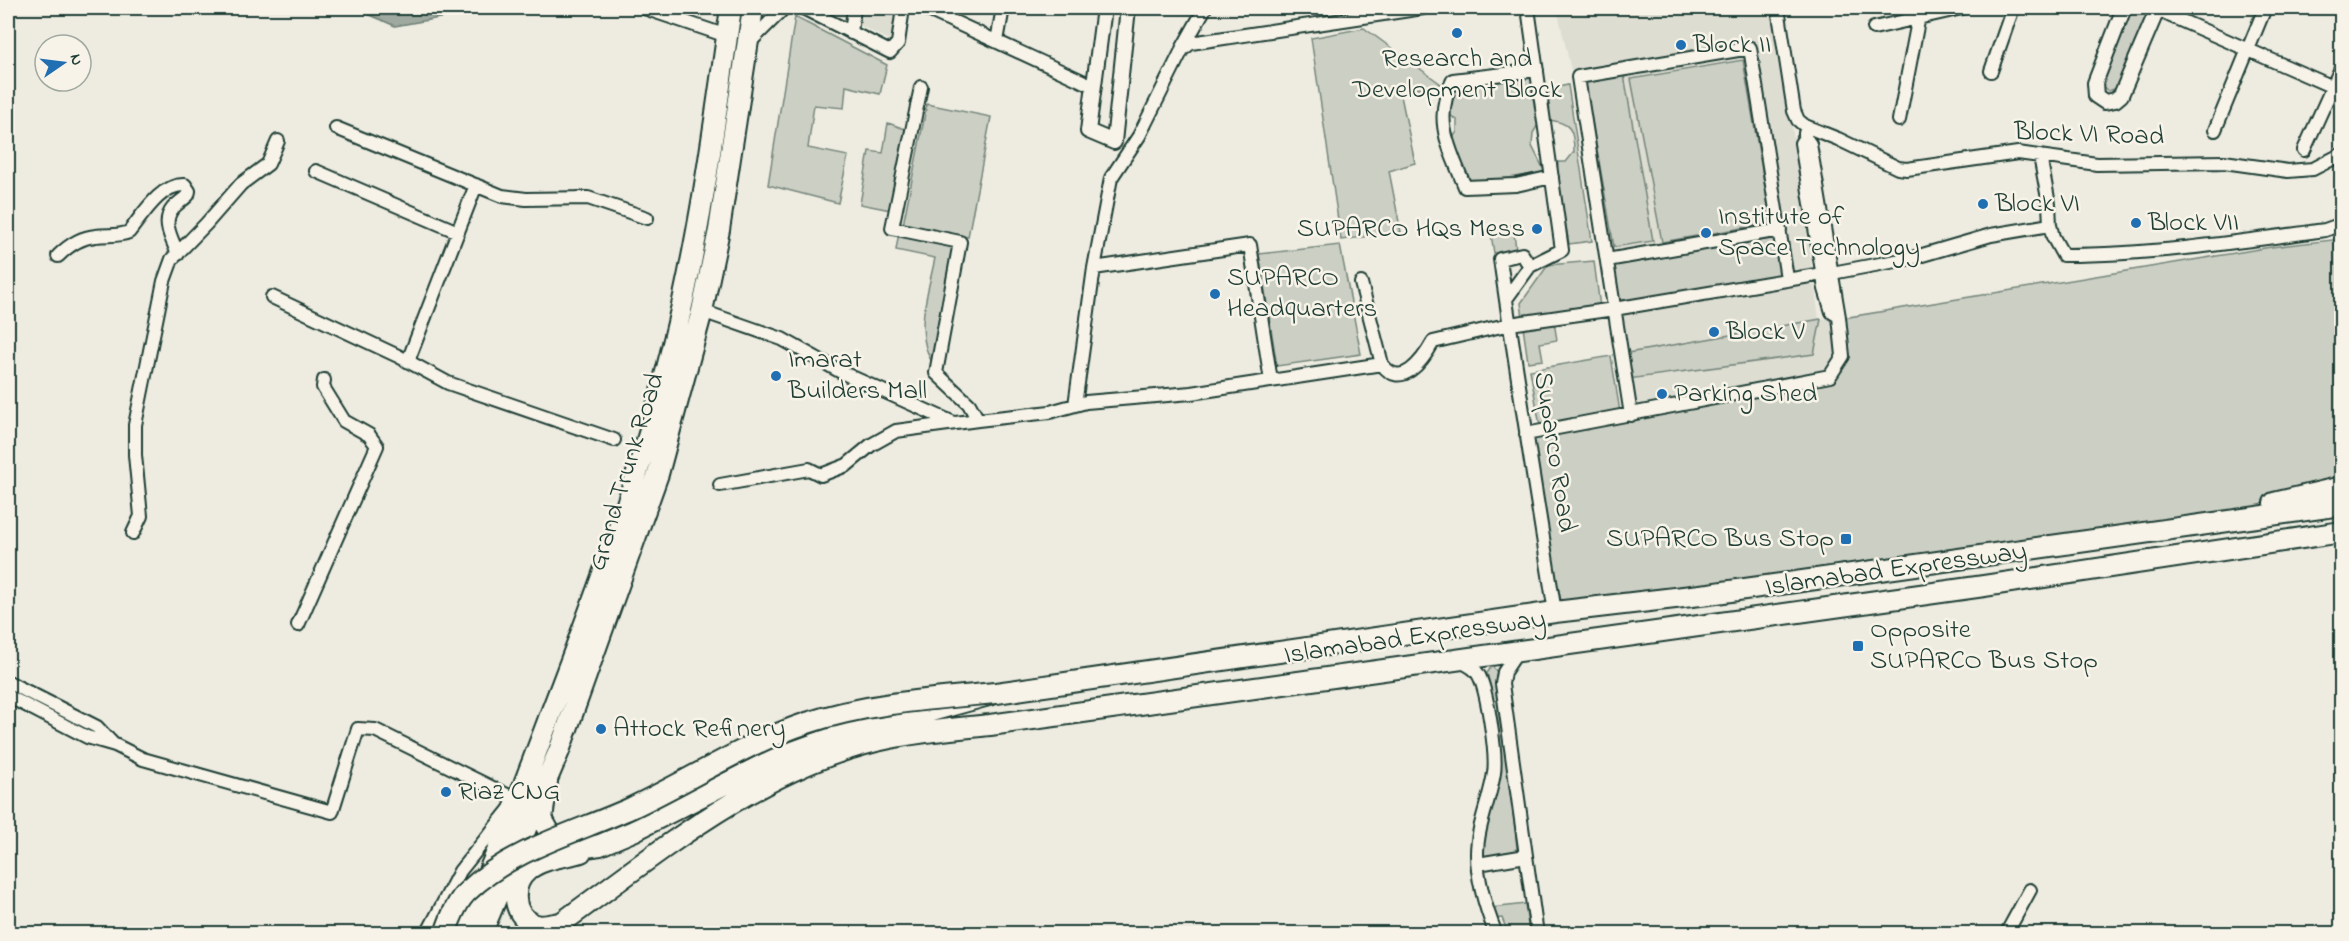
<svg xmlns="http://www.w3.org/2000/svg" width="2349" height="941" font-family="'Indie Flower',sans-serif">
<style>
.built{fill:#ddddd2}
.green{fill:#cccfc4;stroke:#76867c;stroke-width:1.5}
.water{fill:#9fa99f;stroke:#6c7e74;stroke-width:1.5}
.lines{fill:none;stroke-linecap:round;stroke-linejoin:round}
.minor-casing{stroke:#1f3d34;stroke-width:16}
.tertiary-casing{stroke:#1f3d34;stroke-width:18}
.trunk-casing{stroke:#1f3d34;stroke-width:24}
.minor{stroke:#f7f3e8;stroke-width:12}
.tertiary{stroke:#f7f3e8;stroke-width:14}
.trunk{stroke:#f7f3e8;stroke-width:20}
.trunk-bridge-casing{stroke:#1f3d34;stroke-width:24;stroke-linecap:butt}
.trunk-bridge{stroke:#f7f3e8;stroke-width:20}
.poi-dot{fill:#1f6fb2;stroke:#f7f3e8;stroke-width:2}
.labels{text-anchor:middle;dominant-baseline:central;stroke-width:5;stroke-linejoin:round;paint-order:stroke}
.poi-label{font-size:27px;fill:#1f3d34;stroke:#f7f3e8;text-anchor:start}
.street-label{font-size:27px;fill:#1f3d34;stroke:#f7f3e8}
</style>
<rect width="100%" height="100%" fill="#eeece1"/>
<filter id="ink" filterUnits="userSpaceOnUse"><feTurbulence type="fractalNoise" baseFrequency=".0167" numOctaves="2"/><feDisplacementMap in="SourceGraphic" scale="12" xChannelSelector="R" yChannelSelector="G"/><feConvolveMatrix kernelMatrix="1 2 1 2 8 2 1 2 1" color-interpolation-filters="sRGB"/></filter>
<g filter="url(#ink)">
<path class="built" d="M825,8h81l-17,32z
M1565,8h208l16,97 30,214 11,-1 6,33 -1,10 -4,8 -9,5 -137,25 -53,7 -58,-323 -17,-74z"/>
<path class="green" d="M2132,8h18l-33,80 -9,3 -8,-7z
M795,17l92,48 -7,29 -34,-8 -2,22 -30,-3 -6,43 40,8 -10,47 -70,-18z
M1364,28l77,56 -41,7 15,72 -26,8 12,61 -60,8 -30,-202z
M1743,60l28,163 -109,19 -31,-163z
M1624,75l29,166 -39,6 -29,-166z
M1532,77l7,46 -6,10 -1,13 13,26 -73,12 -21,-44 6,-8v-12l-10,-7 7,-25z
M1568,85l24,156 -23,3 -12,-69 1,-13h8l8,-10c0,-22 -3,-30 -27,-32l-3,-30z
M927,104l64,13 -23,120 -65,-12z
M888,123l17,6 -14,81 -31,-6 9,-53 14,2z
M1513,225l3,24 -22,4 -4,-25z
M899,232l57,13 -21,122c-23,-33 -7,-73 0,-109l-39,-8z
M1776,238l4,39 -161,26 -6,-38z
M2341,239v255l-778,117 -37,-177 310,-57 7,-59 428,-71z
M1340,245l21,109 -84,12 -18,-112z
M1594,261l6,46 -77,11 -2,-15 27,-38z
M1821,319l-7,35 -186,25v-26z
M1554,322l3,18 -17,3 3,17 -15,2 -5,-35z
M1611,356l9,56 -80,14 -10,-56z
M1492,666l5,6c2,59 15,117 20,176l-3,4 -29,6 -2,-7 2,-15 16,-65 -10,-82 -4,-16z
M1525,904l4,29h-21l-6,-15 -8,1 -2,-11z"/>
<path class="water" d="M354,8h101l7,6 -67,12z"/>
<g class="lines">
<defs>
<path id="minor" d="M644,8l83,28
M803,8l87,44 8,-9 5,-35
M924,8l169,78
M1528,8l34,242 -32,16
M1778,8l16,103 4,9 7,6 33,13 60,29 9,1 111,-16 79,11 127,-2 64,9 25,-2 29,-15
M2157,10l176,77h9
M1874,28l88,-20
M851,33l3,-25
M997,41l6,-33
M749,43l35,-35
M1182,49l23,-41
M1537,70l-84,10c-21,40 -3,69 12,107l51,-2 36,-8
M1991,71l22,-63
M921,87l-29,141 68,14 -24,131 33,31 9,16 72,-8 36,-10 105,-9 191,-29
M1899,120l20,-104
M336,128l166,68 24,3 62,-1 59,20
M2215,130l50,-122
M1805,133v4l-4,6 24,146 7,23 5,3
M2304,150l38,-84
M2040,156l9,48 1,21
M316,171l142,61
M58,256c10,-10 23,-19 38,-20 11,-2 22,1 33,-4 13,-16 32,-49 56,-47l4,6 -1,4c-4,4 -10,8 -15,13 -12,14 -1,31 5,46
M1607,260l173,-30
M1094,268l17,-90 28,-42 43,-86 9,-7 232,-35
M1832,273l80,-15 79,-23 59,-10 3,12 10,18c88,0 175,-13 262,-25l17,-6
M1361,283l21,81c19,27 41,-4 51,-22l77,-18 104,-15 208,-35
M272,297l126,59 50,27 166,57
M1506,299l24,-33 -8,-12 -22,5c17,118 36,236 55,353
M702,311l80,28 61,34 111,50
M408,361l68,-176
M1075,405l19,-137 156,-23 21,136
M1631,415l-53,-338 172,-29 37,230
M1526,434l304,-58 13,-20 -4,-39 -29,-173 -5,-7
M720,485l89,-16 12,6 26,-10 24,-20 25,-14 82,-11
M133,533l8,-17 -6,-61v-30l29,-144 8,-22 34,-35 35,-40 27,-20 10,-23
M298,625l79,-179 -8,-11 -25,-14 -21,-34 1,-7
M1518,651l-14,21 -2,12 35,250
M1460,661c6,3 14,6 18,13 9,14 19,81 16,99 -4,27 -17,53 -17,81 0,27 9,55 19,80
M8,682l89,45 17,18
M8,696l79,41 28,8 28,14 189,53 26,-83 17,1 142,70 -57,71 -33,63
M1478,864l48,-8
M2006,934l24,-44"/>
<path id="tertiary" d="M1104,8l-16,123 26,11 14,-134
M2124,8l-29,75 1,13 9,6 10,-2 6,-5 37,-87"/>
<path id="trunk" d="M2274,503l68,-16
M548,774l-6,45 9,16 12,11 16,2 21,-3 33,-14 143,-73 53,-19 167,-46 559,-81 154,-18 633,-89
M561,923c-9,1 -20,5 -28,1 -22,-10 -22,-40 -5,-54 14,-12 37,-13 53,-18
M461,934c34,-72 62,-147 90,-221 46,-120 91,-240 121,-365 28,-112 43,-226 59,-340
M481,934l78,-183 99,-277 44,-163 17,-81 34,-222
M546,934c104,-74 204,-162 330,-193 37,-9 76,-12 114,-16l994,-139 358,-54"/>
</defs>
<use href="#minor" class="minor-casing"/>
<use href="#tertiary" class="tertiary-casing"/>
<use href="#trunk" class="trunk-casing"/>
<use href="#minor" class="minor"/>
<use href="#tertiary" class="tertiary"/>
<use href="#trunk" class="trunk"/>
<defs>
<path id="trunk-bridge" d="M445,934c5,-15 12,-34 24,-44 43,-41 109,-58 162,-82 60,-28 113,-64 176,-85 61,-20 125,-24 189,-30"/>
</defs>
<use href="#trunk-bridge" class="trunk-bridge-casing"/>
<use href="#trunk-bridge" class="trunk-bridge"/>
</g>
</g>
<g class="poi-dot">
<circle cx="1457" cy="33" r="6"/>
<circle cx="1681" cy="45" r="6"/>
<circle cx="1983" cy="204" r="6"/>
<circle cx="2136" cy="223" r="6"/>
<circle cx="1537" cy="229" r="6"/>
<circle cx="1706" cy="233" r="6"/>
<circle cx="1215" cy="294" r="6"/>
<circle cx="1714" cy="332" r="6"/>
<circle cx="776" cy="376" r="6"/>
<circle cx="1662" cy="394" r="6"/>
<rect x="1840" y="533" width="12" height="12" rx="3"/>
<rect x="1852" y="640" width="12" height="12" rx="3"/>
<circle cx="601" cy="729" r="6"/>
<circle cx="446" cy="792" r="6"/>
</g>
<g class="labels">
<g class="poi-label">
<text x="1693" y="45">Block II</text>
<text x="1457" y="59" text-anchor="middle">Research and<tspan x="1457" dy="31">Development Block</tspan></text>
<text x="1995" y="204">Block VI</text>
<text x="1718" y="217">Institute of<tspan x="1718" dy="31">Space Technology</tspan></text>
<text x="2148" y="223">Block VII</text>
<text x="1525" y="229" text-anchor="end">SUPARCO HQs Mess</text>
<text x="1227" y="278">SUPARCO<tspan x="1227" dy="31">Headquarters</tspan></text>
<text x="1726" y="332">Block V</text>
<text x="788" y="360">Imarat<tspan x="788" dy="31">Builders Mall</tspan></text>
<text x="1674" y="394">Parking Shed</text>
<text x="1834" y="539" text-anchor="end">SUPARCO Bus Stop</text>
<text x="1870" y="630">Opposite<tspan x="1870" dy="31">SUPARCO Bus Stop</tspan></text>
<text x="613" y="729">Attock Refinery</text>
<text x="458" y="792">Riaz CNG</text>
</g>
<g class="street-label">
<text transform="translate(2089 135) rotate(2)">Block VI Road</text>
<text transform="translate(1554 452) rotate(81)">Suparco Road</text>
<text transform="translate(627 472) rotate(-73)">Grand Trunk Road</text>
<text transform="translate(1896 570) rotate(-8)">Islamabad Expressway</text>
<text transform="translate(1415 638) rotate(-8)">Islamabad Expressway</text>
</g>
</g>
<rect width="2349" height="941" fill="none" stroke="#f7f3e8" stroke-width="30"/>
<rect x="15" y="15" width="2319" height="911" fill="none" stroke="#1f3d34" stroke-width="2" filter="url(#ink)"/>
<g transform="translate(63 63) rotate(76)"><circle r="28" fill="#f7f3e8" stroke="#a1aaa0" stroke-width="1.5"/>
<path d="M0-4.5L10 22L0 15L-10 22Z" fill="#1f6fb2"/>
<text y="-9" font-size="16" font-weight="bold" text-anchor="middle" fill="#1f3d34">N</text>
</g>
</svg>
